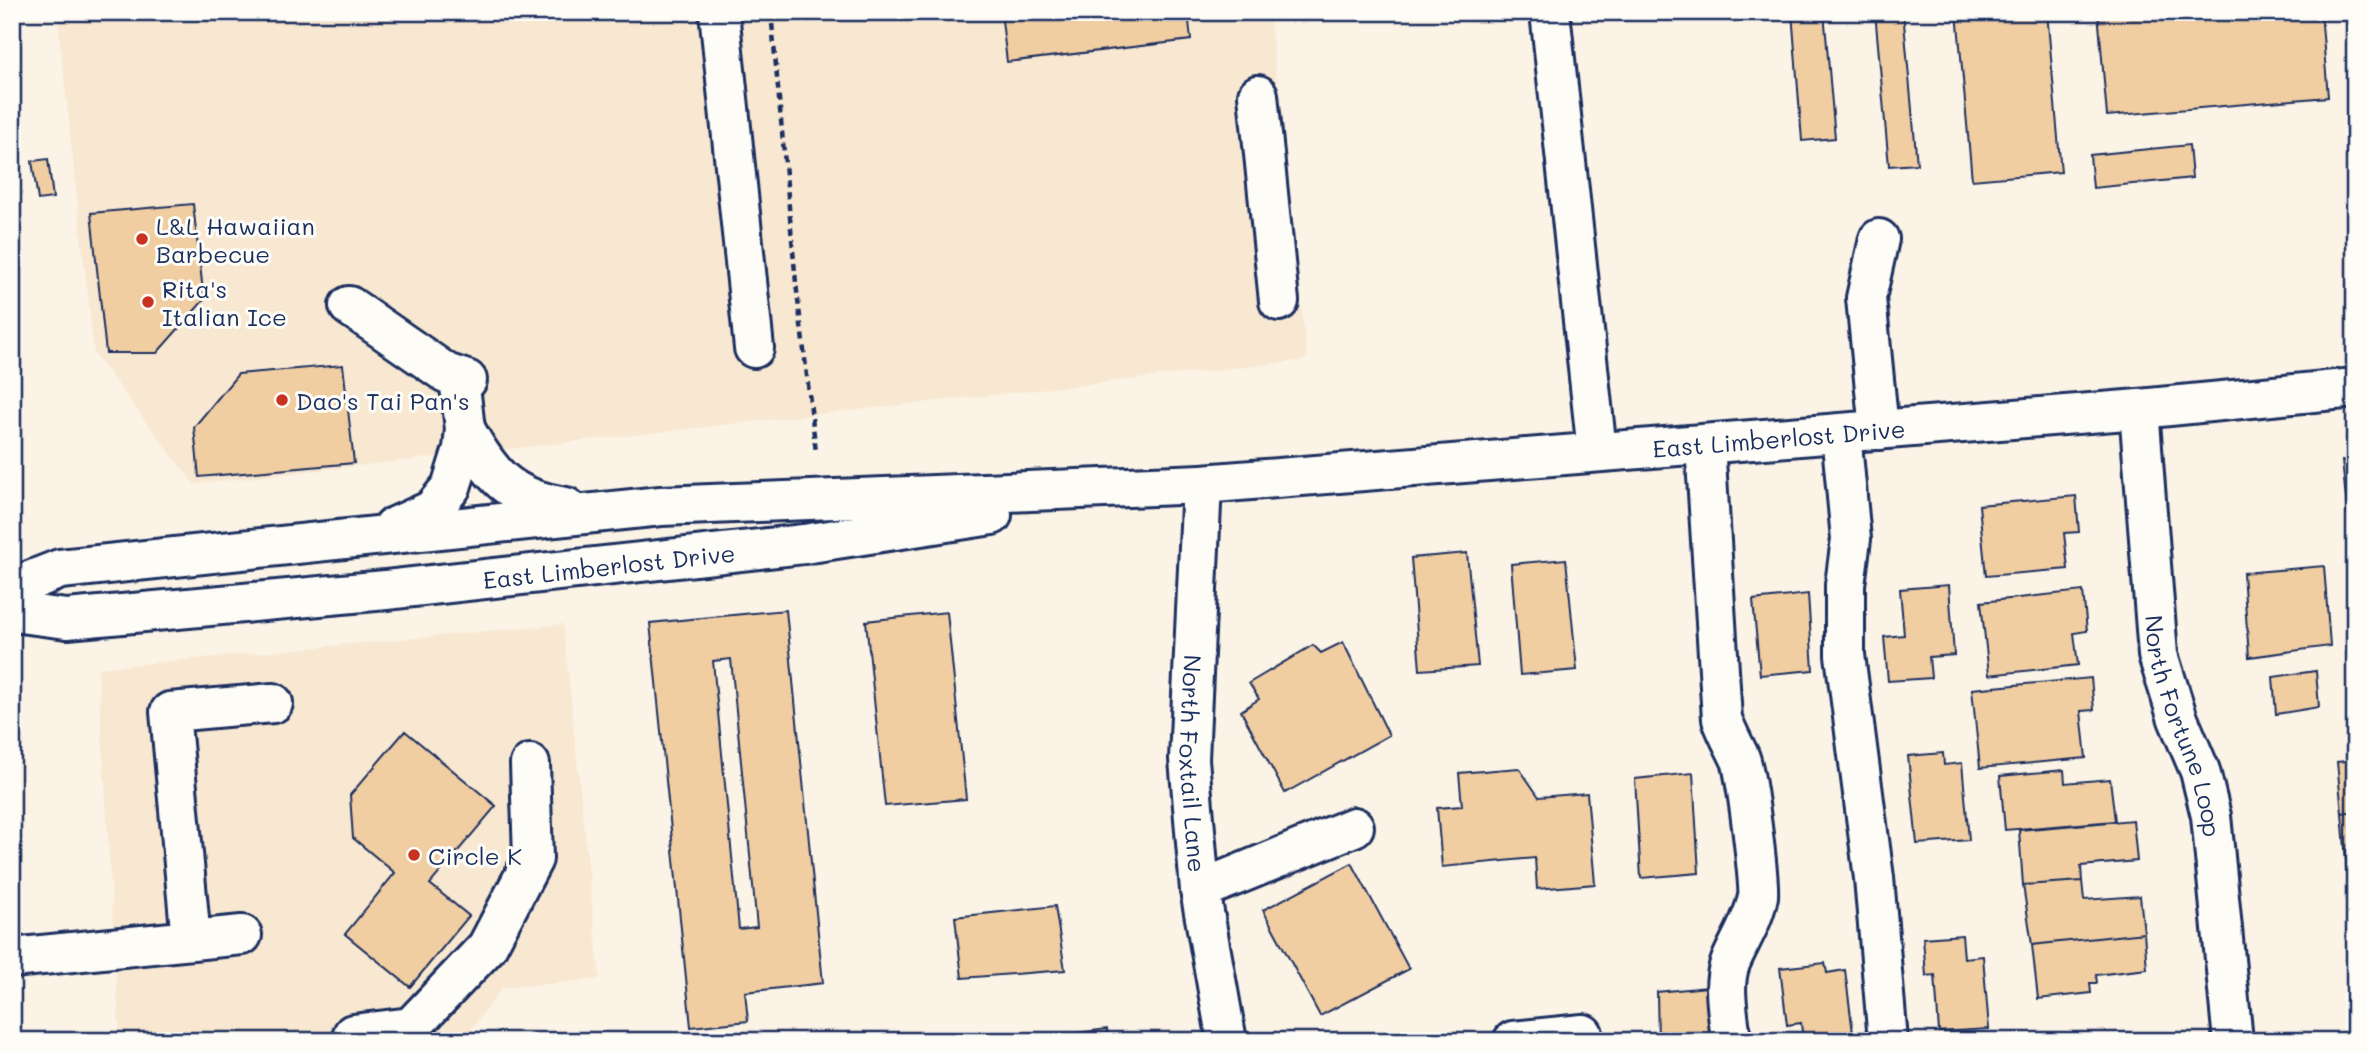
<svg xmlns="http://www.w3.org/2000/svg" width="2367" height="1053" font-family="Mali,sans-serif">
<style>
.built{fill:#f8e8d2}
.building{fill:#f1cea2;stroke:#1b2f5e;stroke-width:2;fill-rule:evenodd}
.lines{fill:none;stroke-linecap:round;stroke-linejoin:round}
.minor-casing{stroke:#1b2f5e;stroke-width:44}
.path{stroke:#1b2f5e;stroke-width:4.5;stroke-dasharray:7 5;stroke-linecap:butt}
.minor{stroke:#fdfcf7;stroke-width:38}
.poi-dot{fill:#c8321e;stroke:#fdfcf7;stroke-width:2.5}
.labels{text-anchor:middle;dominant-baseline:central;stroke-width:6;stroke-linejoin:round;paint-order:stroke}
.poi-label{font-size:24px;fill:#1b2f5e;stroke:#fdfcf7;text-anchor:start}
.street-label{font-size:24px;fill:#1b2f5e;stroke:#fdfcf7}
</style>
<rect width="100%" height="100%" fill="#fbf3e6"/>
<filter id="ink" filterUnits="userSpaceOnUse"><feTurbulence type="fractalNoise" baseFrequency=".0143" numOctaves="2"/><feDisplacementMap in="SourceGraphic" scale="14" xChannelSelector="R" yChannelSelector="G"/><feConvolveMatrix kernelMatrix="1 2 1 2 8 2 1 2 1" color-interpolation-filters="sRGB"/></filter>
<g filter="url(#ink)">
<path class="built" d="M57,12h1212l38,348 -1113,124 -100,-130z
M563,624l37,355 -98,9 -40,53h-342l-22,-373z"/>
<path class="building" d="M1001,12h187l3,28 -184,22z
M1792,12h32l11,126 -33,3z
M1875,12h28l14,152 -28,2z
M1957,12h90l14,160 -89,8z
M2098,12h223l7,85 -221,19z
M2189,145l3,33 -99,10 -3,-33z
M48,159l5,39 -15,2 -6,-39z
M193,204l11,96 -47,53h-51l-15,-140z
M343,365l11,98 -155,14 -5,-50 44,-53z
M2355,460v55l-7,2 -6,-56z
M2076,496l3,36 -15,1 4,36 -82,7 -7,-71z
M1467,553l11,113 -58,4 -9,-112z
M1566,559l11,111 -57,5 -9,-111z
M2324,566l6,80 -81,11 -6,-84z
M1949,585l5,70 -25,2 2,21 -43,3 -4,-44 20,-2 -4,-46z
M2083,591l4,40 -13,2 4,32 -89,10 -8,-73z
M1808,594l5,76 -53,5 -7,-75z
M786,610l37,373 -78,9 3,29 -57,6 -41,-404zM731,659l26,268 -18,2 -26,-268z
M947,612l19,187 -81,7 -19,-185z
M1343,642l46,93 -104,58 -44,-82 18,-12 -10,-16 64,-38 8,8z
M2316,671l3,36 -43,7 -3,-37z
M2091,678l3,32 -13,1 5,47 -106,10 -8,-79z
M405,731l91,75 -66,78 39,32 -59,71 -65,-53 50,-61 -42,-35 -3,-43z
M1943,753l1,12 18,-2 7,77 -52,4 -9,-88z
M2355,760v51l-13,2 -5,-51z
M1519,768l20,29 48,-4 8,91 -58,5 -2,-31 -93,9 -5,-59 25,-2 -3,-33z
M2064,770l1,13 45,-4 5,42 -110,9 -5,-54z
M1693,773l6,100 -58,5 -6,-99z
M2355,811v60l-8,1 -5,-59z
M2133,820l4,41 -56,5 1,15 -59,4 -4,-55z
M1352,863l57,106 -89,47 -57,-106z
M2355,871v53l-3,1 -5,-53z
M2082,881l2,19 56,-4 4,37 -112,12 -9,-60z
M1055,906l10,64 -103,8 -7,-61z
M2144,933l3,36 -51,6 1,8h-7l1,10 -53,6 -6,-54z
M1962,935l2,23 19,-2 6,73 -50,3 -4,-57 -9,1 -3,-38z
M1825,963l2,10 18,-3 9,71h-51l-2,-18 -14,2 -7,-57z
M1707,987l8,54h-57l-1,-49z
M1107,1029l2,12h-96z"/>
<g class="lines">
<defs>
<g id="minor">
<path d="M719,12l35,336"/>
<path d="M1550,12l47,440"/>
<path d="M1258,95l21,206"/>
<path d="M349,306l97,67 21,7"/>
<path id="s1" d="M2139,409l19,246 20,64 22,52 11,45 22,225"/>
<path d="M465,429c26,47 45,70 101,78"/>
<path d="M1879,430l-13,-132 13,-59"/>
<path d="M1841,433l10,106 -6,46v70l29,223 14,163"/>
<path d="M1705,444l17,275c5,14 12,26 18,39 6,11 20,126 18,138 -4,23 -18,44 -27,65 -10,24 -2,54 0,80"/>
<path id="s2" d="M1202,484l-13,275 11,131 27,151"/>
<path d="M394,527l38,-17 19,-23 12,-38 2,-20 -6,-51"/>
<path id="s3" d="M12,588l48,-19 601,-63 541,-22 937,-75 216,-21"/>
<path id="s4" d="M12,612l55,7 319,-29 418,-46 188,-29"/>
<path d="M1200,890l154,-63"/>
<path d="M191,940l-21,-228 103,-9"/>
<path d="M12,958l230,-23"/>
<path d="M353,1034l58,-7 76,-80 46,-88 -3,-95"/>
<path d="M1513,1041l70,-7"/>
</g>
</defs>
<use href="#minor" class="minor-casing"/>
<path class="path" d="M771,12l25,271 20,169"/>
<use href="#minor" class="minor"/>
</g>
</g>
<g class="poi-dot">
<circle cx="142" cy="239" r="7"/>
<circle cx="148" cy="302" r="7"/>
<circle cx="282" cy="400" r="7"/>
<circle cx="414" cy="855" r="7"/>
</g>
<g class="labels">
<g class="poi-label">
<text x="156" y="225">L&amp;L Hawaiian<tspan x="156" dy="28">Barbecue</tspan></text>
<text x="162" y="288">Rita's<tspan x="162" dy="28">Italian Ice</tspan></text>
<text x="296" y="400">Dao's Tai Pan's</text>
<text x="428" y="855">Circle K</text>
</g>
<g class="street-label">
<text stroke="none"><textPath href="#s3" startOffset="1776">East Limberlost Drive</textPath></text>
<text stroke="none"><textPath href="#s4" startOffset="600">East Limberlost Drive</textPath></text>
<text stroke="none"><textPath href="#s1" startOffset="322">North Fortune Loop</textPath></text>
<text stroke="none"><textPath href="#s2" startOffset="280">North Foxtail Lane</textPath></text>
</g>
</g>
<rect width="2367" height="1053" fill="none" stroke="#fdfcf7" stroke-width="42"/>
<rect x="21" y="21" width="2325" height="1011" fill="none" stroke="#1b2f5e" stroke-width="2.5" filter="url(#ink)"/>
</svg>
